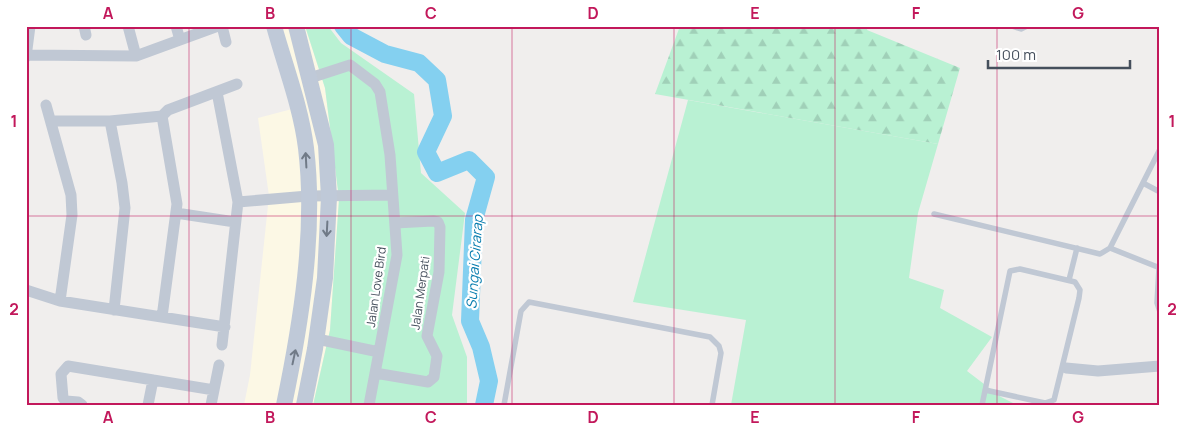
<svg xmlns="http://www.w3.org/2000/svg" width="1186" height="431" font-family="Manrope,sans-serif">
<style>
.commercial{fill:#fcf8e5}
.green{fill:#b9f1d3}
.forest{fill:url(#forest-firs)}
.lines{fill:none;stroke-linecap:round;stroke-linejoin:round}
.river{stroke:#84d0f0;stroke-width:18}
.lane{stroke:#c0c8d4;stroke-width:5.5}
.street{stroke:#c0c8d4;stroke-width:11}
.secondary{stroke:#bfc9d8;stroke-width:16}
.oneway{stroke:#707a87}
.grid{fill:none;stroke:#c2185b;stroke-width:1;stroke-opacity:0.55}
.labels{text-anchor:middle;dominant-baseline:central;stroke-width:4.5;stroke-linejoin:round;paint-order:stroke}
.street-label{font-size:12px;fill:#454f5c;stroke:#fff}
.water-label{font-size:14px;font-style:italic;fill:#067cae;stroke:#fff}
.neatline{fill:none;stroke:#c2185b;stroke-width:2}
.grid-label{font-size:16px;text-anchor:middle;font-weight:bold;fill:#c2185b}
</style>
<defs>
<pattern id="forest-firs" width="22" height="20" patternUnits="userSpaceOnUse" patternTransform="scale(1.25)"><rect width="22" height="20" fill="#b9f1d3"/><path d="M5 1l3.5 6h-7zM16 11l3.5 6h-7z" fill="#a0d0b8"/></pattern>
</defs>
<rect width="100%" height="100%" fill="#f0eeed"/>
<path class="commercial" d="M270,26h35l20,62 14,111 -9,131 -17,75h-69l6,-30 19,-179 -11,-78 34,-9z"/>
<path class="green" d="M305,26h23l13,17 73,51 7,79 44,40 -13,102 15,42v48h-154l17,-75 9,-131 -14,-111z
M688,100l250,44 -20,69 -9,65 35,12 -4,18 52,29 -25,34 34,26 16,8h-286l15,-85 -113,-18z"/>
<path class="forest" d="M680,26h188l-1,4 93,38 -22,76 -283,-50z"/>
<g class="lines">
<path class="river" d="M343,26l8,10 34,18 34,9 18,17 6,36 -17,36 11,21 32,-13 17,17 -12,43 -4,101 11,26 8,34 -5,24"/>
<path class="lane" d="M1012,26l9,3 6,-3
M1143,183l17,9
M934,214l166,40 10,-6 50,-99
M1110,248l50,20
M1159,268l-2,35 3,9
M1069,280l8,-32
M504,405l17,-94 8,-9 181,35 9,9 2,7 -9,52
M982,405l28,-134 10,-2 55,13 5,8 -1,8 -25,102 -9,3 -60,-13"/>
<path class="street" d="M84,26l2,9
M128,26l8,30
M176,26l4,14
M222,26l4,16
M27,55l109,1 82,-30
M26,57l4,-31
M310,78l40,-13 25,19 5,8 10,63 7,100 -18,97
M217,92l21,110 -16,143
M46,105l25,90 1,20 -12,86
M52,121h58l52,-5
M110,121l12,62 3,25 -11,102
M238,202l70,-6 84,-1
M176,213l59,9
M26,290l34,11 165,26
M162,317l15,-113 -15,-88 6,-6 69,-26
M317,339l62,13 -10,53
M1066,368l32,3 62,-5
M375,373l53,9 6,-5 3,-21 -10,-20 12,-64 1,-45 -2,-5 -5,-1 -38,2
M82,405l-4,-3 -12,-1 -3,-3 -2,-24 7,-8 146,24
M148,405l5,-25
M211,405l8,-40"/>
<path class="secondary" d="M274,26c11,40 27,81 32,122 10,83 -5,175 -22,257
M296,26l30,119 3,52 -4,81 -10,71 -11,56"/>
</g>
<defs><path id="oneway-shaft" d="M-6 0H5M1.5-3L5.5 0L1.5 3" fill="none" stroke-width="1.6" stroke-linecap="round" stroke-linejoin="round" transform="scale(1.25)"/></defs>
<g class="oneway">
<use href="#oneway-shaft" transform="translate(306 160) rotate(-93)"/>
<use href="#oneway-shaft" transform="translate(327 229) rotate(93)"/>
<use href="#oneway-shaft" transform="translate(294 357) rotate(-78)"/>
</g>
<path class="grid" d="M189,26v379M351,26v379M512,26v379M674,26v379M835,26v379M997,26v379M26,216h1134"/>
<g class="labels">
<g class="street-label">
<text transform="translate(376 287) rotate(-82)">Jalan Love Bird</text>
<text transform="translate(420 293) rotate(-82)">Jalan Merpati</text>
</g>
<g class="water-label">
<text transform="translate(474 262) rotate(-86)">Sungai Cirarap</text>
</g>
</g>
<rect width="1186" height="431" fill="none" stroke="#ffffff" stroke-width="55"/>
<path d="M988 60v8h142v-8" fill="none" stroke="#454f5c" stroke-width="2.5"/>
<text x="996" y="60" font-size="15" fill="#454f5c" stroke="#ffffff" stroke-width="4" paint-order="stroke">100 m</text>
<rect x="28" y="28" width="1130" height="376" class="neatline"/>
<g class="grid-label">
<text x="108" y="19">A</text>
<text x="270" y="19">B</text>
<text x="431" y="19">C</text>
<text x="593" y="19">D</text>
<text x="755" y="19">E</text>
<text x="916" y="19">F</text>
<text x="1078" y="19">G</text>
<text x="14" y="127">1</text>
<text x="1172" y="127">1</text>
<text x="14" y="315">2</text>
<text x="1172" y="315">2</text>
<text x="108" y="423">A</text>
<text x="270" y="423">B</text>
<text x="431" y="423">C</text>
<text x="593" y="423">D</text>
<text x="755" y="423">E</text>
<text x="916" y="423">F</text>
<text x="1078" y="423">G</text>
</g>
</svg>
